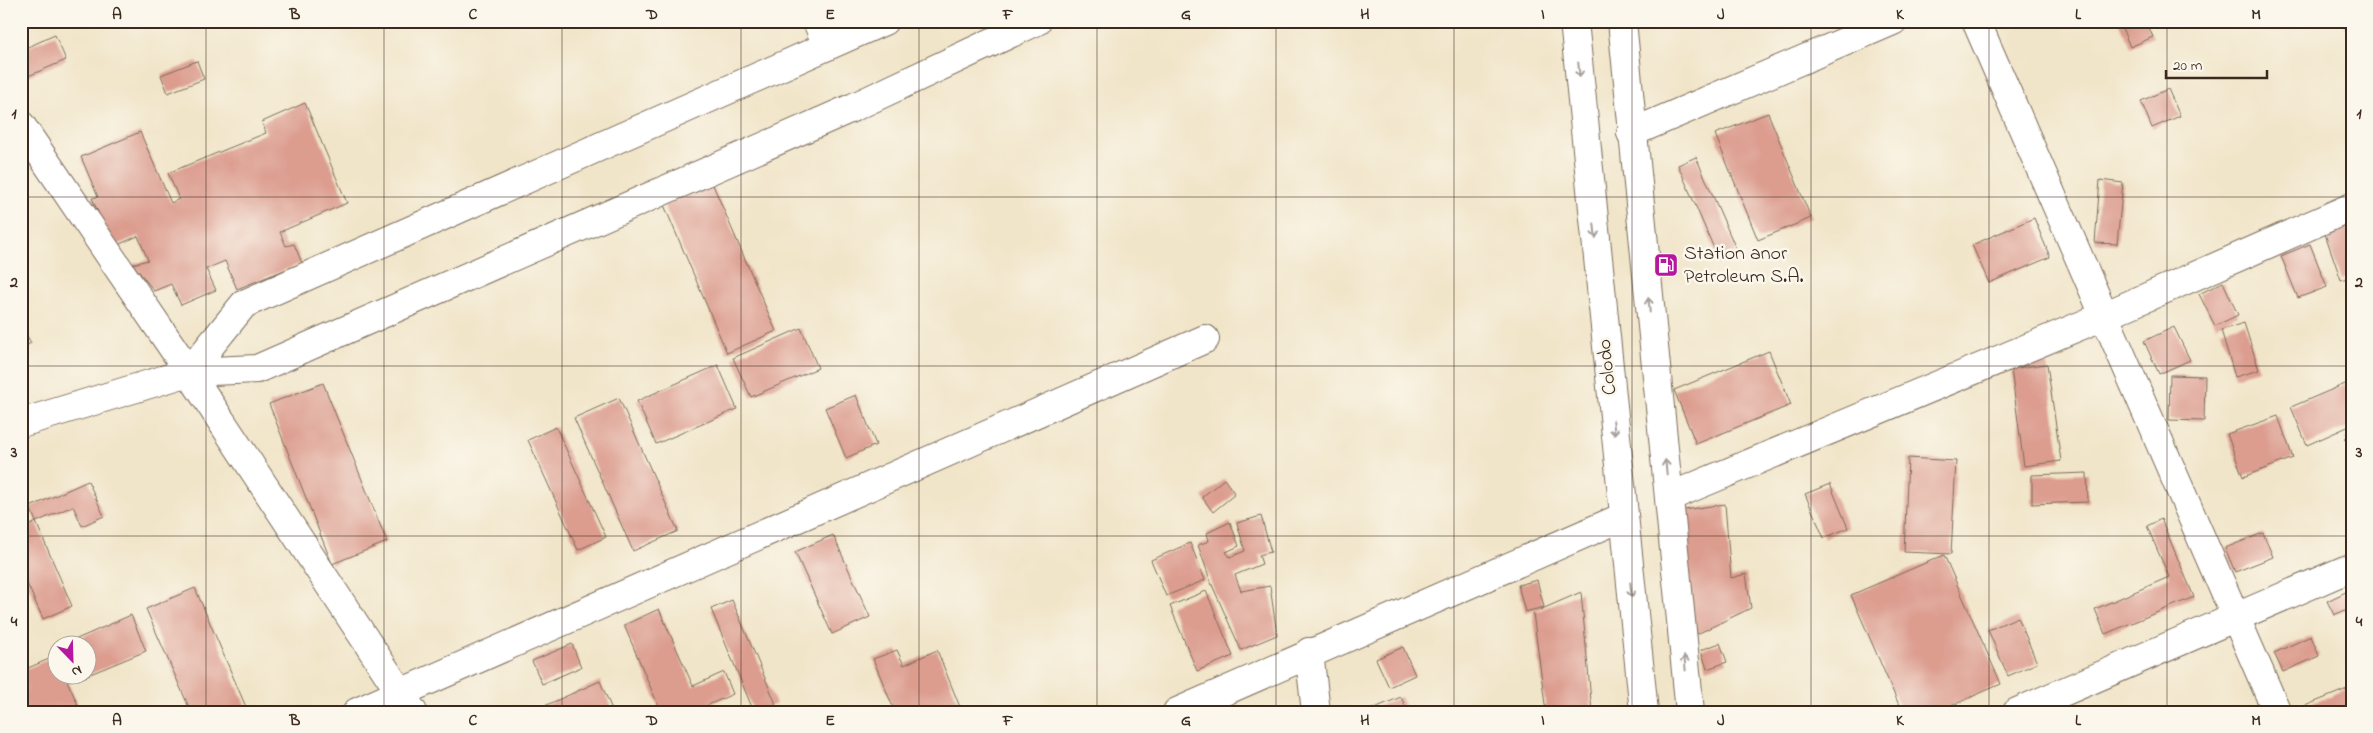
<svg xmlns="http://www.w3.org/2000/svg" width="2373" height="733" font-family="'Indie Flower',sans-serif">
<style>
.building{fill:#dc9d8f}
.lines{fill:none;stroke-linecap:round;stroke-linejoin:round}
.street-casing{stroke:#7b6b5a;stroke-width:30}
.primary-casing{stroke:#7b6b5a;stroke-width:30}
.street{stroke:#fff;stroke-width:28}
.primary{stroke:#fff;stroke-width:28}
.oneway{stroke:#a79f9a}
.grid{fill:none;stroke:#3b2a1e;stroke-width:1;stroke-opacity:0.55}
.labels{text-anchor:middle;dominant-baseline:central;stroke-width:5;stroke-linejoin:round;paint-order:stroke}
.poi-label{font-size:20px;fill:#3b2a1e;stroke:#fbf7ec;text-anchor:start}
.street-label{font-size:20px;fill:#3b2a1e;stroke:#fbf7ec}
.neatline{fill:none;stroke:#3b2a1e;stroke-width:2}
.grid-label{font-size:16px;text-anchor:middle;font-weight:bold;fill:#3b2a1e}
</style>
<rect width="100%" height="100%" fill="#fbf7ec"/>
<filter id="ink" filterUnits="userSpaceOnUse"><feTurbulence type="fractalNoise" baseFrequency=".02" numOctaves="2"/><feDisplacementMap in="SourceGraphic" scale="10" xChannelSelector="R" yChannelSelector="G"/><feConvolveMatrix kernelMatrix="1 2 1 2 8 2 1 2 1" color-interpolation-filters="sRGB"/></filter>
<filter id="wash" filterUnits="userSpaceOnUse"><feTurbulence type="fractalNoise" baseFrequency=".0096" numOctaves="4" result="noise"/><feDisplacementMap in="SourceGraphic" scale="20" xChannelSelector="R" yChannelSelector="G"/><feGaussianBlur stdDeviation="1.12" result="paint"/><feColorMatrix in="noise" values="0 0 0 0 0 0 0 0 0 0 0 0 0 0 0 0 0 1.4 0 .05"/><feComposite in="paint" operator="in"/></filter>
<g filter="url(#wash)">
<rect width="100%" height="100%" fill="#f1e5c9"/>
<g id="blocks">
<path class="building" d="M2119,21h27l7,16 -23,10z
M2343,21h9v21z
M55,35l11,25 -40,17 -5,-12v-15z
M197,61l7,18 -36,14 -7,-18z
M2168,89l12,27 -28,12 -11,-27z
M305,103l42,100 -67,29 6,14 8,-2 8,19 -65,26 -12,-28 -19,8 10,21 -35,15 -10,-21 -17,7 -21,-27 15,-4 -10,-24 -25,11 -21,-49 6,-1 -17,-40 59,-25 31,71 8,-4 -11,-26 98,-40 -4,-11z
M1768,113l43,105 -53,22 -43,-106z
M1696,157l41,94 -18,9 -41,-95z
M2100,180l23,3 -6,61 -22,-1z
M713,185l63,146 -49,22 -63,-148z
M2034,218l16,39 -61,26 -17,-38z
M2349,225l3,7v44l-11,4 -16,-46z
M2310,244l17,43 -29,11 -17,-42z
M2223,282l15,33 -23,11 -16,-32z
M2244,323l15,47 -24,7 -14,-47z
M21,325l10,18 -10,5z
M2174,327l16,33 -31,14 -15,-33z
M801,328l17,40 -67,29 -18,-39z
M1769,351l22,54 -95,39 -22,-54z
M2047,364l14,97 -37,5 -13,-97z
M718,365l19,44 -81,35 -19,-43z
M2170,375l35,1 -1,45 -35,-1z
M2352,381v44l-45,20 -16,-38z
M323,383l64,159 -55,22 -63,-160z
M856,395l20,50 -30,13 -21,-50z
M619,398l59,133 -45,20 -59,-133z
M2278,416l15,42 -50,19 -16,-43z
M556,427l50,110 -28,13 -50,-110z
M2352,435v20l-7,-17z
M1908,458l48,3 -5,93 -47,-2z
M2087,473l1,29 -56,2v-29z
M1224,479l11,15 -22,18 -11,-15z
M88,481l16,35 -22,10 -9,-20 -37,16 -6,-15z
M1830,484l18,44 -24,10 -19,-44z
M1725,504l6,74 15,-4 5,34 -58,28 -9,-126z
M1261,516l10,36 -12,3 3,9 -27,11 6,16 29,-5 7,49 -36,15 -29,-65 -14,-40 11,-4 -2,-8 23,-11 9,24 -13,6 4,5 15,-6 -8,-28z
M2161,519l33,78 -89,37 -10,-25 74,-32 -22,-51z
M36,522l36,84 -29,13 -22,-49v-40z
M2263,533l10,24 -38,15 -10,-24z
M833,535l37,82 -38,17 -37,-82z
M1190,543l15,37 -39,16 -15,-36z
M1944,555l57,129 -64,28h-35l-51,-117z
M1537,580l7,27 -19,5 -7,-27z
M195,588l51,119 -11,5h-44l-45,-103z
M2352,589v18l-18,8 -7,-14z
M1206,591l27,65 -36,15 -27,-65z
M1581,592l11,120h-46l-13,-99z
M732,600l44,104 -19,8h-3l-43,-103z
M659,609l34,77 31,-14 9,22 -27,12 2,6h-47l-37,-87z
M131,615l15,36 -58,24v-29h-27z
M2018,617l19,46 -29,13 -20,-46z
M2311,636l8,20 -36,16 -9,-19z
M1720,643l7,19 -20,7 -6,-19z
M572,644l9,23 -39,17 -10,-23z
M1403,647l12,28 -26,12 -13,-28z
M897,650l7,15 33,-15 25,62h-67l-22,-53z
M56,656l2,20h7l13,29 -16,7h-41v-41z
M75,676h12l-10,4z
M600,681l13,31h-82z
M2352,687v25h-51l-1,-4z
M1401,697l7,15h-43z"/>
</g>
</g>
<g filter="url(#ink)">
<use href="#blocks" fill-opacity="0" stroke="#7b6b5a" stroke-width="1"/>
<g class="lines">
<defs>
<path id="street" d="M817,21l10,25
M1976,21l301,691
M21,125l168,247 224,340
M1631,133l262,-112
M189,372l55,-68 640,-283
M21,423l168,-51 68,-3 597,-262 183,-86
M1669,497l435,-181 248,-109
M1309,652l7,60
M357,712l848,-373
M1177,712l446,-195
M2017,712l335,-145"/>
<path id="primary" d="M1574,21l70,691
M1622,21l68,691"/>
</defs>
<use href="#street" class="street-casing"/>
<use href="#primary" class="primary-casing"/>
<use href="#street" class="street"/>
<use href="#primary" class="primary"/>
</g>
<defs><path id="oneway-shaft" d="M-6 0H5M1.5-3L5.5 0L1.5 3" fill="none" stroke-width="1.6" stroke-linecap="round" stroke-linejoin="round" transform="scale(1.25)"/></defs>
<g class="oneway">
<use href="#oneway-shaft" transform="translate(1579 70) rotate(84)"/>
<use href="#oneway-shaft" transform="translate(1595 231) rotate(84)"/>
<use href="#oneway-shaft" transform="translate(1649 305) rotate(-96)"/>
<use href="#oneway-shaft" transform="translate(1614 428) rotate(84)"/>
<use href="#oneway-shaft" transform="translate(1666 467) rotate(-96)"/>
<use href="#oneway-shaft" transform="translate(1631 590) rotate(84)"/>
<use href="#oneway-shaft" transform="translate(1685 663) rotate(-95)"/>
</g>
</g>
<path class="grid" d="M206,21v691M384,21v691M562,21v691M741,21v691M919,21v691M1097,21v691M1276,21v691M1454,21v691M1632,21v691M1811,21v691M1989,21v691M2167,21v691M21,197h2331M21,366h2331M21,536h2331"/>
<defs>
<symbol id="fuel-square" viewBox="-11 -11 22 22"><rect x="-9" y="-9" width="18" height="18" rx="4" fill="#b5179e" stroke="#fbf7ec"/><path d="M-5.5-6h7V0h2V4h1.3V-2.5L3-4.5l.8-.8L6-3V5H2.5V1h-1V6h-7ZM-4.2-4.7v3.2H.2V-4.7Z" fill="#fff"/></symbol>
</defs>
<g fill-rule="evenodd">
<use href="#fuel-square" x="1652" y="251" width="28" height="28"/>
</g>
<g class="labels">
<g class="poi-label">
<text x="1684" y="254">Station anor<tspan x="1684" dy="23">Petroleum S.A.</tspan></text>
</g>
<g class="street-label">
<text transform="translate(1608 367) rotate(-96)">Colodo</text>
</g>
</g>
<rect width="2373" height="733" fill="none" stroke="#fbf7ec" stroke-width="55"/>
<g transform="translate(72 660) rotate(157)"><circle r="24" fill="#fbf7ec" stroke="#aea59a"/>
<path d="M0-4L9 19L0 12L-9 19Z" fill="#b5179e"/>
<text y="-8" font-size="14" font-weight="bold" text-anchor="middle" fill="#3b2a1e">N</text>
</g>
<path d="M2166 70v8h101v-8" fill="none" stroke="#3b2a1e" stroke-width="2.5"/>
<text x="2173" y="70" font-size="15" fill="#3b2a1e" stroke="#fbf7ec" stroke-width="4" paint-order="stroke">20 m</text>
<rect x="28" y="28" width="2318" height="678" class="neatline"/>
<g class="grid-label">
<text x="117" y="19">A</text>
<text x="295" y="19">B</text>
<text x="473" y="19">C</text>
<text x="652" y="19">D</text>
<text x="830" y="19">E</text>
<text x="1008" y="19">F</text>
<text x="1186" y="19">G</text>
<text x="1365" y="19">H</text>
<text x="1543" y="19">I</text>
<text x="1721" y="19">J</text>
<text x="1900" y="19">K</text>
<text x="2078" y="19">L</text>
<text x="2256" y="19">M</text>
<text x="14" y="118">1</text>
<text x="2359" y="118">1</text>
<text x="14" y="287">2</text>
<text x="2359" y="287">2</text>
<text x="14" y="457">3</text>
<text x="2359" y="457">3</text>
<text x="14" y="626">4</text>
<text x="2359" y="626">4</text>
<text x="117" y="725">A</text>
<text x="295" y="725">B</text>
<text x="473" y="725">C</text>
<text x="652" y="725">D</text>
<text x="830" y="725">E</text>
<text x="1008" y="725">F</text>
<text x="1186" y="725">G</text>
<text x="1365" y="725">H</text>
<text x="1543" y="725">I</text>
<text x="1721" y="725">J</text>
<text x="1900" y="725">K</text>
<text x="2078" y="725">L</text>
<text x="2256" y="725">M</text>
</g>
</svg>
